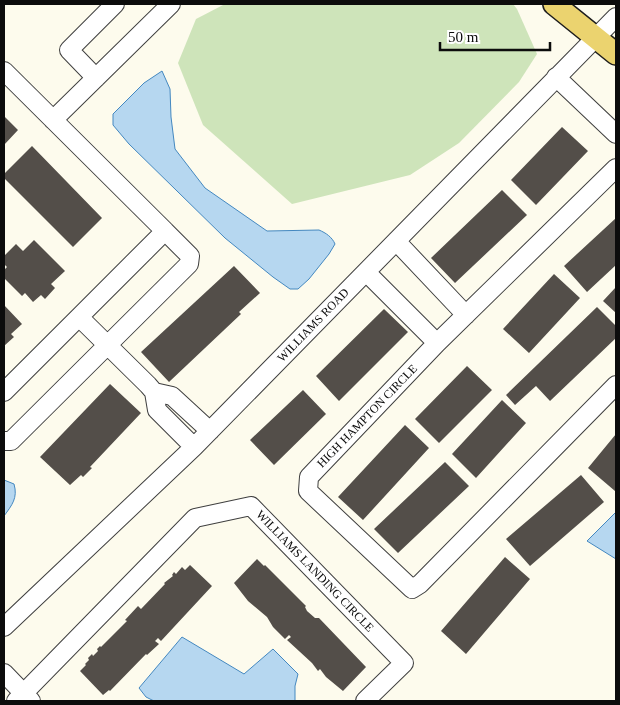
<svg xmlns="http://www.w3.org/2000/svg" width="620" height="705" font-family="Georgia,serif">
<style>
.green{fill:#cee4ba}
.water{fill:#b6d7f0;stroke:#4488c0}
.building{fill:#534e49}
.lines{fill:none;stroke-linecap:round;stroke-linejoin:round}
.minor-casing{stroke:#3f3f3f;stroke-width:20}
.major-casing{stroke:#1d1d1d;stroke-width:24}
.minor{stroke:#fff;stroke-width:18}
.major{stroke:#ebd36f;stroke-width:21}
.labels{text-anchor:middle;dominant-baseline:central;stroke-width:5;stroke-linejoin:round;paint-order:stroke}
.street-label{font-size:12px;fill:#0c0c0c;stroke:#fff}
</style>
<rect width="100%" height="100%" fill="#fdfbed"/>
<path class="green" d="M225,4h288l4,5 20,45 -18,28 -60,61 -49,32 -118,29 -89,-79 -25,-62 18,-44z"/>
<path class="water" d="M162,71l8,18 1,28 4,32 30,39 62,43 52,-1c7,3 13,7 16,14l-6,10 -20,25 -11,10h-8l-17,-12 -48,-39 -96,-94 -16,-19v-11l31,-31z
M4,480l10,4c4,14 -2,21 -10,32z
M616,512v47l-29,-18z
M182,637l62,37 29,-25 25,25 -3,12v15h-141l-8,-4 -7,-9z"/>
<path class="building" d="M4,116l14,14 -14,15z
M562,127l26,24 -52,54 -25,-25z
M32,146l70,72 -29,29 -69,-69v-4z
M502,190l25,25 -72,68 -24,-25z
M616,218v47l-29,27 -23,-26z
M34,240l31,31 -14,13 4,4 -10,11 -4,-4 -8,7 -8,-9 -3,3 -18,-18v-8l3,-3 -3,-3v-8l12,-12 7,7z
M234,266l26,27 -21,19 2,2 -72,68 -28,-30z
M554,274l26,24 -51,55 -26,-24z
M616,287v26l-13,-12z
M4,305l18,19 -11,10 3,3 -10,9z
M597,307l19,19v12l-66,63 -14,-15 -21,19 -9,-10z
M384,309l24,23 -69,69 -23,-25z
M467,366l25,24 -53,53 -24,-24z
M110,384l31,29 -51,54 2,1 -9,9 -2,-2 -11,10 -30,-28z
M303,390l23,24 -52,51 -24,-25z
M502,400l24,23 -50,55 -24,-24z
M405,425l24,23 -66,72 -25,-23z
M616,434v56l-1,1 -27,-23z
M445,462l24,24 -71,67 -24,-24z
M581,475l23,27 -74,64 -24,-27z
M505,557l25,22 -64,75 -25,-23z
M257,559l7,7 1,-1 41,41 -1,1 2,4 8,7h4l47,49 -23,24 -17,-14 -6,-8 -2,2 -6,-8 -25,-23 4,-3 -2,-2 -4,4 -12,-12 -6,-10 -19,-16 -14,-18z
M190,565l22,21 -51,55 -3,-3 -3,3 4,3 -12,11 -1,-1 -36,37 -1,-1 -6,5 -23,-24 6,-6 -1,-1 4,-4 -1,-2 4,-4 1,2 5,-5 -1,-2 3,-3 1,1 26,-26 -2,-1 13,-14 3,3 24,-25 -1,-1 9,-7 -1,-1 2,-3 2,2 6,-7 3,3z"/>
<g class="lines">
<defs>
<path id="minor" d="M4,71l161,160
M556,77l60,57
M96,78l-27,-28 46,-46
M53,120l118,-116
M616,168l-179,175 -128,134 -1,14 104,98 8,-5 196,-199
M396,241l70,74
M366,272l71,71
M4,392l75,-75
M4,441h7l178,-177 1,-8 -25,-25 -86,86 69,68 6,7
M194,447l-37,-37 -3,-18 18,4 38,35
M4,627l190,-180 422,-430
M4,673l27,28
M16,701l179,-183 56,-12 153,157 -39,38"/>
<path id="major" d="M554,4l62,50"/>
</defs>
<use href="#minor" class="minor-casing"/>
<use href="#major" class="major-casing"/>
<use href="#minor" class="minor"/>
<use href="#major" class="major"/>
</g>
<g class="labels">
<g class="street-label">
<text transform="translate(313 325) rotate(-46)">WILLIAMS ROAD</text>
<text transform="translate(367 416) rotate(-46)">HIGH HAMPTON CIRCLE</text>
<text transform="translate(315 571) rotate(46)">WILLIAMS LANDING CIRCLE</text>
</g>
</g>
<rect width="620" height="705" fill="none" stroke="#0c0c0c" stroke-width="10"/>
<path d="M440 42v8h110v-8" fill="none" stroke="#0c0c0c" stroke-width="2.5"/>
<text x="448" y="42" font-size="15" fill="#0c0c0c" stroke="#ffffff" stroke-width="4" paint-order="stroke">50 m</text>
</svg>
